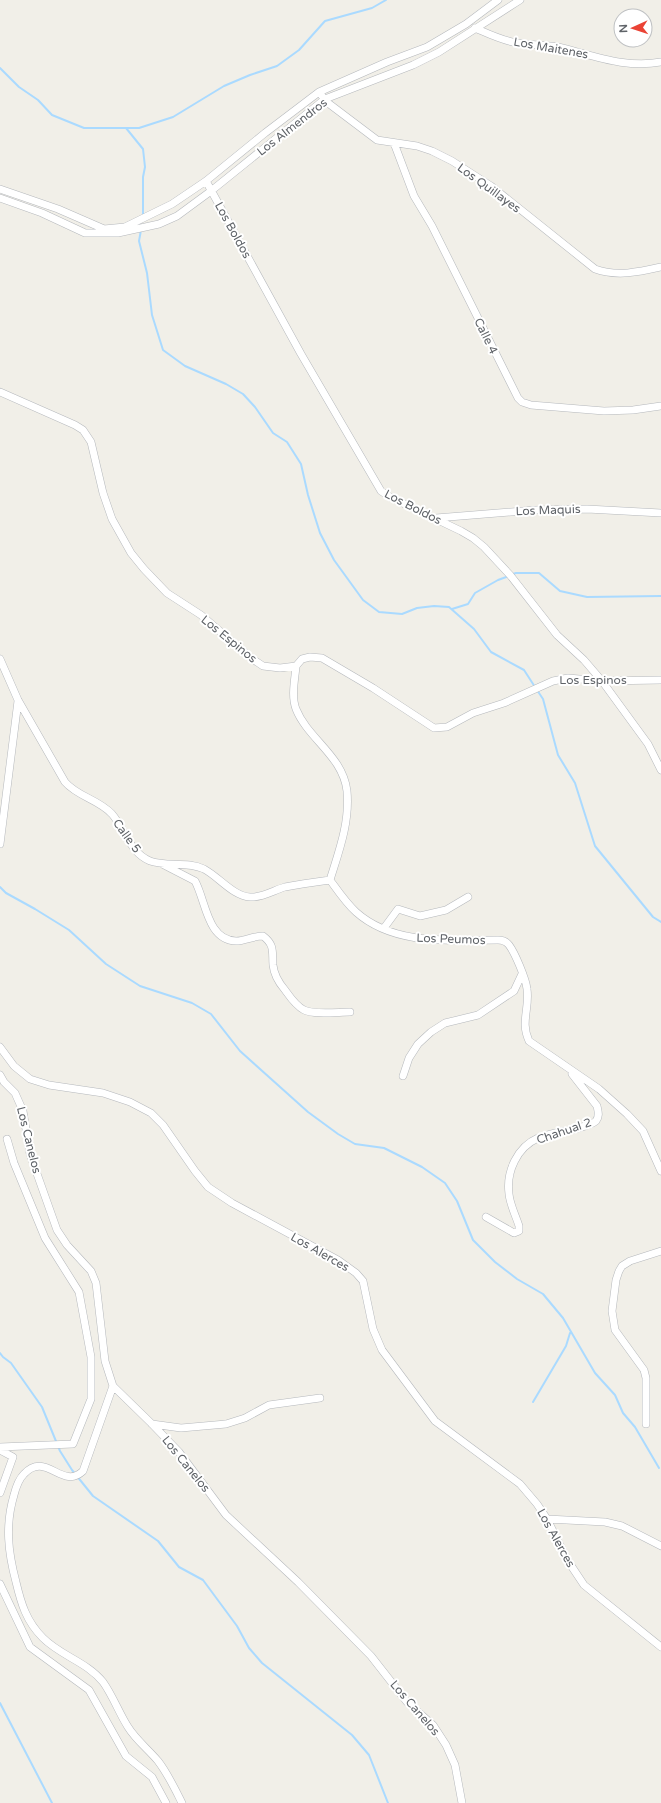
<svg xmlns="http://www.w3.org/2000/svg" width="661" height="1803" font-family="'Varela Round',sans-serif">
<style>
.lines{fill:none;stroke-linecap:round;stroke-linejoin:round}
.stream{stroke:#aadaff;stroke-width:2}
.street-casing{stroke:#b5b8bc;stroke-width:8}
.street{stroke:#fff;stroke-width:7}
.labels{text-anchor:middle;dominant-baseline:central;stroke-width:4;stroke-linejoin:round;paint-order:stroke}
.street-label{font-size:12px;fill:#5f6368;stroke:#fff}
</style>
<rect width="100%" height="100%" fill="#f1efe8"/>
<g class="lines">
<path class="stream" d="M0,68l19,19 19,13 14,15 32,13h55l34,-11 51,-31 26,-11 27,-9 22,-16 26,-29 47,-13 14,-8
M126,128l17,21 2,18 -2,10v38
M141,230l-2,11 8,32 5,42 11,35 22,16 41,18 17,10 12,13 18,26 14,9 14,22 7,31 12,38 14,27 29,40 16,12 23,2 15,-6 17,-2 15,1 25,22 17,23 33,18 11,17
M513,574l3,-1h23l21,18 27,6 74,-1
M452,609l16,-5 7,-11 23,-13 11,-4
M537,690l6,9 15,56 17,28 20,63 58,71 8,5
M0,887l6,6 29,16 34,21 37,34 34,22 52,17 19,11 29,37 68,61 30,22 17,10 29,4 38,19 23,16 12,18 16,39 22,22 22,17 26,15 20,24 32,55 20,22 8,18 12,14 24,41
M0,1353l3,4 8,6 31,44 18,44 12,19 21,26 65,45 21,26 24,13 34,46 12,22 13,15 90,72 17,20 19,48
M533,1402l33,-56 4,-13
M0,1703l52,100"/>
<defs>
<path id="street" d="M475,28c14,6 28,13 43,15 13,2 27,2 40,4 34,8 68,22 103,15
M322,96l6,7 49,37 40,6 15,5 20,10 39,25 104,83c22,8 44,3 66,-2
M394,143l20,53 18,30 86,172 4,4 9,3 73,6 29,-1 28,-4
M206,181l95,173 80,137 9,6 71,34 12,7 11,9 26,28 47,60 27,25 18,21 46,63 13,26
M0,189l58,20 46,20 21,-2 47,-23 34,-23 59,-48 54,-41 68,-30 40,-15 39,-23 32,-24
M0,198l42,15 43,20h33l41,-9 18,-8 34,-25 114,-92 88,-34 26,-13 81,-52
M0,392l75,33 8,5 8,12 12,51 9,26 19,34 13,16 23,24 34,22 50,43 12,8 17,2 16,-2 6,-7 8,-2 12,1 51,30 61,40 13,-1 26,-14 31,-10 49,-22 15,-3 34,3 59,-1
M436,518l99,-8 52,-1 74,4
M0,659l18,41 47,82c13,15 33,17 47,32 13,15 18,39 38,47 17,6 37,0 54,8 15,8 29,27 46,28 12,1 24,-7 35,-10 15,-3 30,-5 45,-7
M296,666c-1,13 -5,30 0,43 12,30 47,47 51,82 3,31 -8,60 -17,89
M0,844l18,-143
M162,864l33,17c11,20 12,59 41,60 9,0 17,-5 27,-5 12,9 9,16 10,29 1,10 6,18 12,25 5,7 11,16 19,20 10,5 34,2 46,2
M330,880c8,11 16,23 26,32 38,34 95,28 142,28 4,0 8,1 11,5 6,8 17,34 18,44 3,19 -7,33 2,52l70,48 28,25 16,17 18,40
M384,928l14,-19 22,7 26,-6 22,-13
M0,1047l14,19 16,13 19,6 54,8 27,9 21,11 12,12 32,46 13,16 24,16 106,57 18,13 7,8 10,48 9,21 53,71 85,63 17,20 10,15 21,42 16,24 77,62
M0,1075l4,7 11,11 8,18 7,43 27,76 10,15 24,26 5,12 9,78 8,25 39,38 27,28 47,63 72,67 73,74 36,46 26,23 13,20 9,20 7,38
M403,1076l6,-18 9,-14 13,-12 14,-9 33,-8 36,-24 8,-17
M486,1217l28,16 5,-2v-5c-3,-10 -9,-21 -10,-32 -3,-22 8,-47 29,-56 14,-6 30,-6 44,-11 5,-2 11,-3 14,-6 4,-5 2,-10 1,-15l-25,-32
M113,1386l-30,85c-21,20 -37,-21 -59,3 -6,6 -8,13 -10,21 -9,30 -6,57 2,87 5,21 10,39 27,56 18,18 44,24 60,44 10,14 16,31 25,45 8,13 20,22 30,34 10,13 17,28 24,42
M152,1424l29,4 45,-4 19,-6 24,-13 51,-7
M646,1424v-46l-2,-8 -29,-40 -3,-19 4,-31 3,-9 3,-5 8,-5 31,-10
M0,1447l73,-3 18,-45v-42l-12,-65 -34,-54 -31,-75 -7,-24
M0,1450l13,7 -13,36
M547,1519l58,3 17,4 39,20
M0,1584l30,63 59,43 37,66 26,21 14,26"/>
</defs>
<use href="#street" class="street-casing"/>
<use href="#street" class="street"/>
</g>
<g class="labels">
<g class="street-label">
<text transform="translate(551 48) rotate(10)">Los Maitenes</text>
<text transform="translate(292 127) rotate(-38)">Los Almendros</text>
<text transform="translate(489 188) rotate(36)">Los Quillayes</text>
<text transform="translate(233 230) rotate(61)">Los Boldos</text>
<text transform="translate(486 336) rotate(64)">Calle 4</text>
<text transform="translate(413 507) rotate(27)">Los Boldos</text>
<text transform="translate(548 510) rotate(-2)">Los Maquis</text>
<text transform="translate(229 639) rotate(39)">Los Espinos</text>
<text x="593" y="680">Los Espinos</text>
<text transform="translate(127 836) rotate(54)">Calle 5</text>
<text transform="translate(451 939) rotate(2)">Los Peumos</text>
<text transform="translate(564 1131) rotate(-19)">Chahual 2</text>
<text transform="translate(29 1140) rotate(76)">Los Canelos</text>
<text transform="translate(320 1252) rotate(30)">Los Alerces</text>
<text transform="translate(186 1464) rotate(51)">Los Canelos</text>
<text transform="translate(556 1538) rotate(61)">Los Alerces</text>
<text transform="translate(415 1708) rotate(49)">Los Canelos</text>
</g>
</g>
<g transform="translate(633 28) rotate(267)"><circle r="19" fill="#ffffff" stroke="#bfc1c3"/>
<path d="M0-3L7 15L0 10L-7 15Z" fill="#ea4335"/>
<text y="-6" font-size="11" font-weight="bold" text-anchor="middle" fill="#5f6368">N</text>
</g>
</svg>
